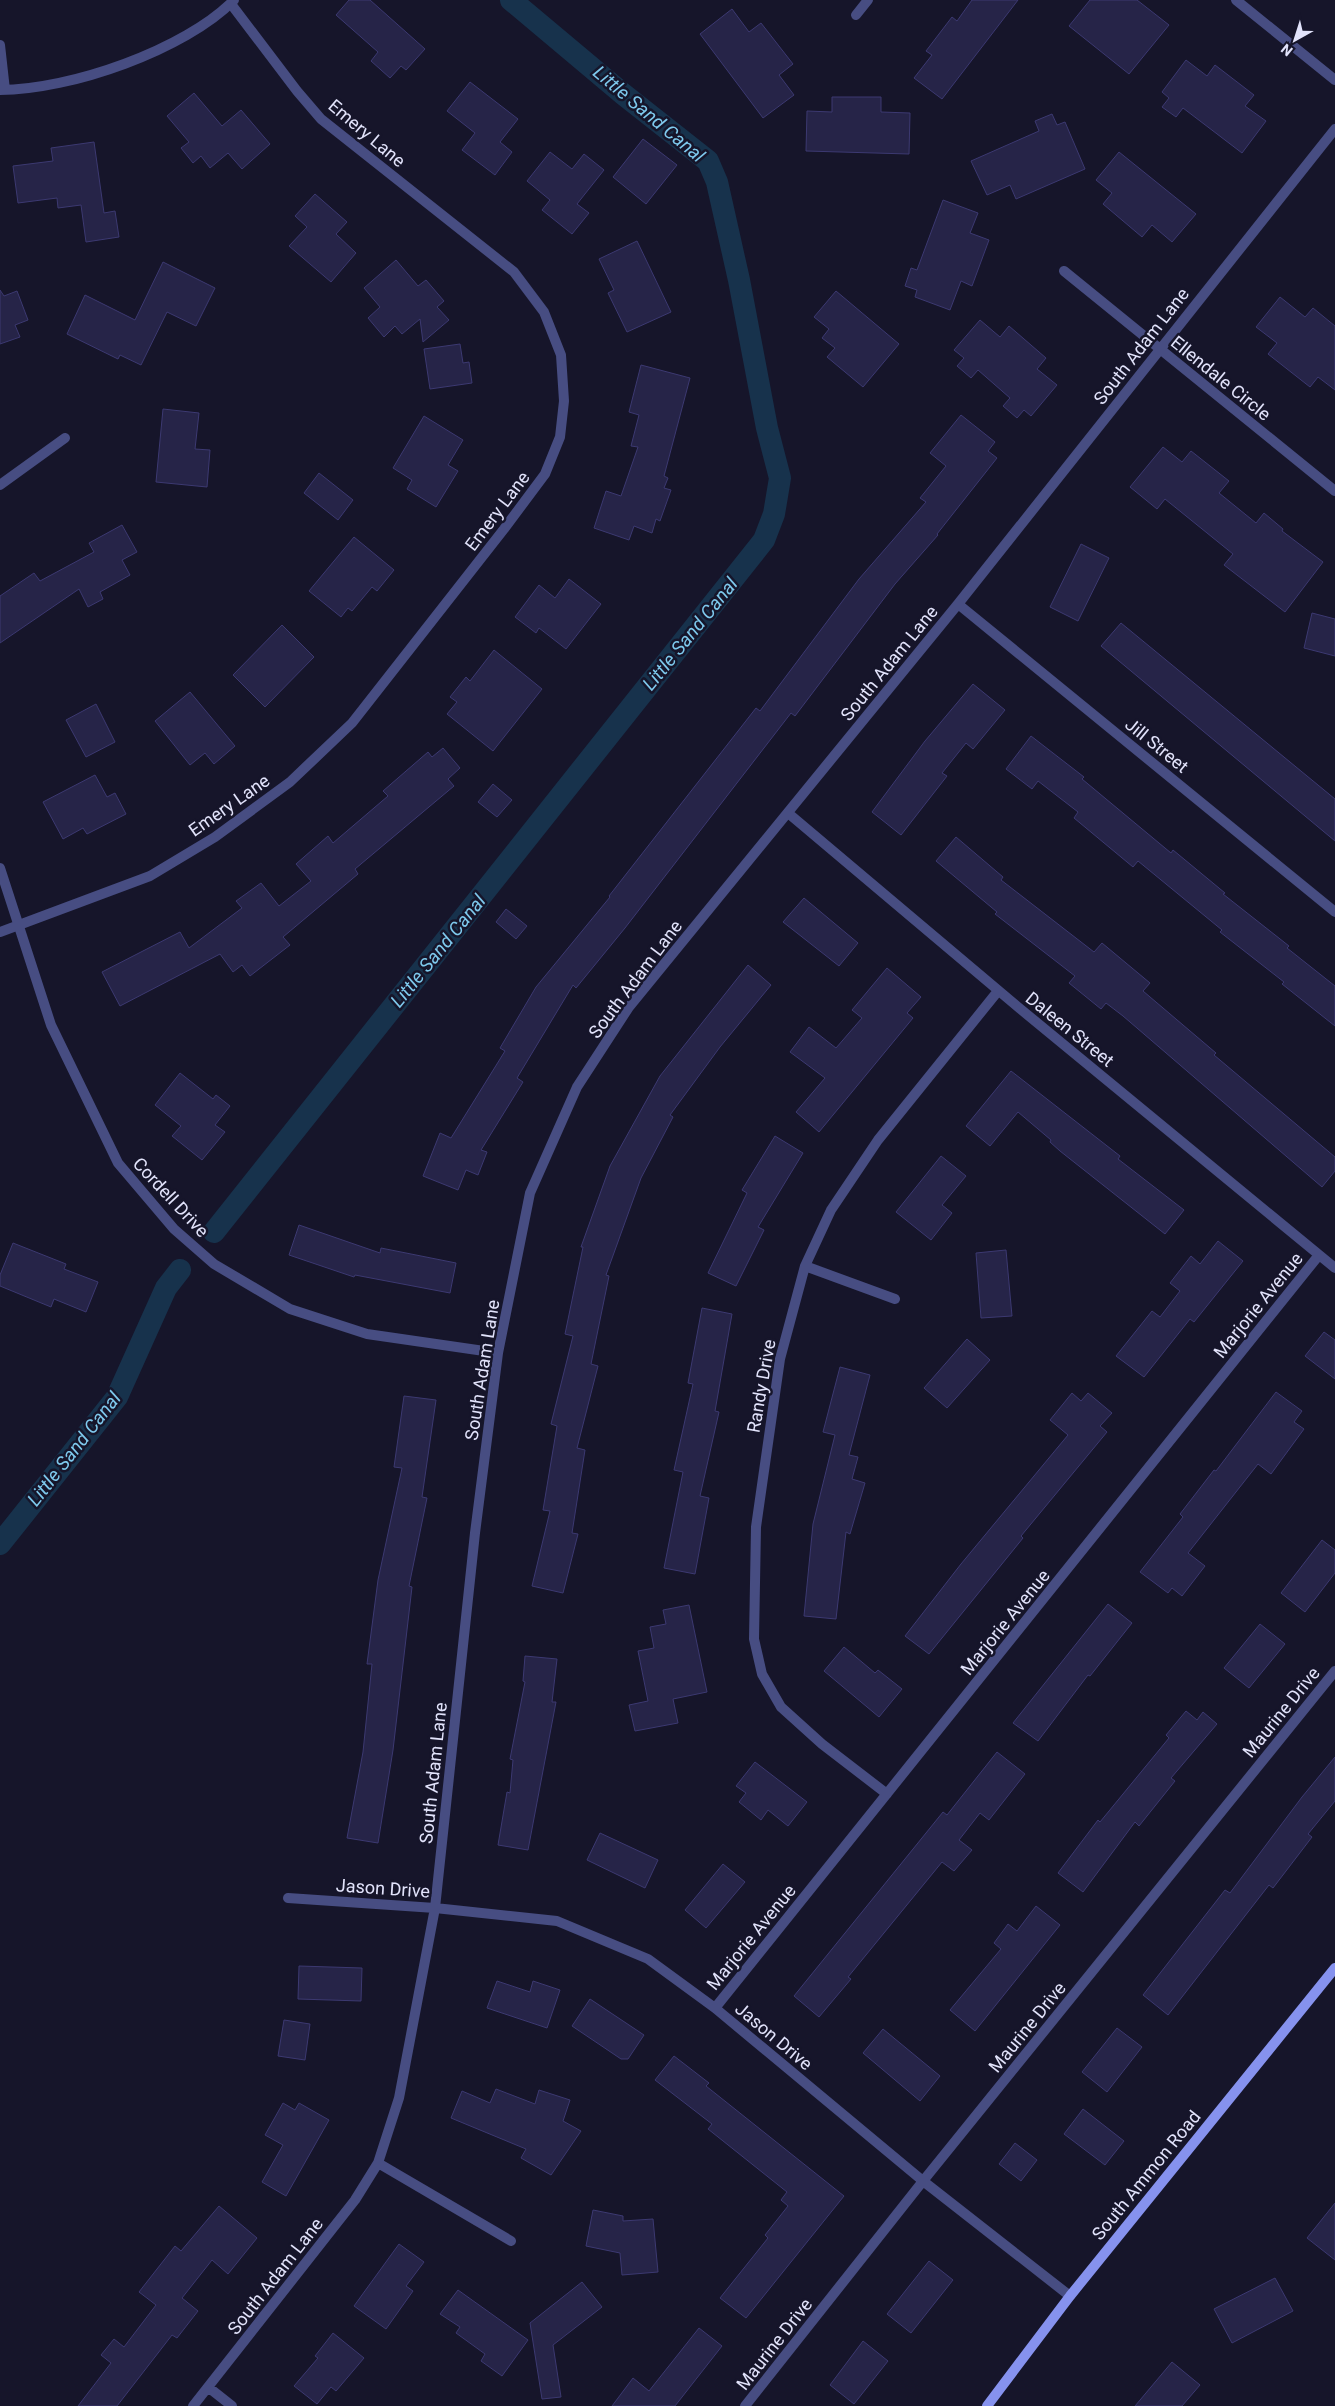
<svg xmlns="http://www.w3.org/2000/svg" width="1335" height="2406" font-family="Roboto,sans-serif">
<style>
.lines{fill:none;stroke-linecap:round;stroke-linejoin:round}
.canal{stroke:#17324c;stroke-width:22}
.building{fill:#262448;stroke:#3c3971}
.street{stroke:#474d82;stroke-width:10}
.secondary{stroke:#8692ee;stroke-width:10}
.labels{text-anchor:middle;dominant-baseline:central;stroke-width:5;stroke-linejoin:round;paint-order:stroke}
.street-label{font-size:18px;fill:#e2e3fb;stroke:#16152a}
.water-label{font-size:19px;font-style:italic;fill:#7ec9ed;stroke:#16152a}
</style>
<rect width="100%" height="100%" fill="#16152a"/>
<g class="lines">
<path class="canal" d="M214,1232l550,-692 10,-26 6,-36 -13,-50 -28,-148 -22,-98 -9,-21 -85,-67 -112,-94
M0,1544l117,-147 49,-109 14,-18"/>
</g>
<path class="building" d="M349,0h21l55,49 -19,21 -5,-4 -11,12 -19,-17 7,-9 -42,-37z
M972,0h46l-76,99 -28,-21 18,-23 -6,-4 26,-34 5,4z
M1090,0h47l32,25 -40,49 -60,-48z
M732,9l17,23 12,-9 32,41 -14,11 15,20 -31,23 -63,-84z
M1186,60l21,16 8,-11 39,30 -9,11 21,15 -24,32 -59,-45 -7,9 -14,-10 7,-9 -7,-6z
M470,82l48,37 -18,23 12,10 -17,23 -33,-25 13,-17 -28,-22z
M194,93l28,33 19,-16 29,34 -28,25 -14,-16 -18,15 -9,-12 -8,7 -12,-15 8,-6 -22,-26z
M832,97h49v15l29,1 -1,41 -103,-3 1,-40 25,1z
M1052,114l5,11 8,-3 20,47 -69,30 -6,-14 -23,10 -16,-34 68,-30 -4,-10z
M643,139l34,26 -31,39 -33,-27z
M94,142l10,71 11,-2 4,26 -33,5 -5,-37 -23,3 -1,-10 -39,5 -5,-37 40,-5 -2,-13z
M550,152l22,17 12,-15 20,16 -27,34 12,9 -17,21 -30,-24 8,-10 -23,-19z
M1119,152l77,62 -24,28 -20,-17 -10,12 -39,-33 9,-11 -16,-13z
M315,194l32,28 -11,12 20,19 -25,29 -42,-36 18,-19 -12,-11z
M943,200l35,13 -8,20 19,7 -17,46 -11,-5 -11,29 -35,-13 2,-7 -12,-4 6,-18 6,2z
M637,241l34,71 -44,20 -19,-39 6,-3 -15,-31z
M396,260l22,26 8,-6 18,21 -7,6 12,13 -26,22 -3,-23 -18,15 -7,-8 -11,11 -16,-19 12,-11 -16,-19z
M163,262l52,26 -19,38 -29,-14 -26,53 -21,-10 -2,4 -51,-25 18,-39 50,25z
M0,290l4,6 13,-5 11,29 -13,5 5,12 -20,7z
M836,291l63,53 -36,43 -36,-30 8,-9 -13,-10 7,-9 -15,-12z
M1280,297l25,20 8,-9 22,18v64l-17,-13 -8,10 -42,-33 9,-11 -21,-16z
M980,320l20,17 9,-11 37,32 -9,11 20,16 -26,31 -7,-6 -7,8 -14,-12 7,-8 -32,-28 -7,8 -14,-12 7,-8 -10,-8z
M460,344l3,19 6,-1 3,21 -42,6 -6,-40z
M641,365l49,13 -26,98 4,2 -4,10 7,2 -11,31 -4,-2 -4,14 -18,-7 -5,14 -35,-12 12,-37 15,5 17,-49 -7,-1 8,-31 -10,-3z
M163,409l36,4 -4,36 15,1 -3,37 -51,-5z
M961,415l34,27 -7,9 9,7 -60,76 1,1 -43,49 -100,132 -4,-3 -166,215 -49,60 -3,-3 -56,93 6,4 -42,68 6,2 -9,23 -12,-5 -8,20 -35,-14 17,-43 11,5 54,-87 -5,-3 36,-61 74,-90 -1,-1 147,-188 4,3 99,-132 67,-77 -6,-4 26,-32 -16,-13z
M424,416l39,24 -15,25 10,6 -22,36 -29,-18 5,-9 -19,-12z
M1163,447l19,15 9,-11 38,30 -10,12 37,30 8,-10 19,16 -1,2 41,31 -38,50 -61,-47 9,-11 -68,-55 -8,10 -27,-22z
M319,473l34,27 -15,20 -34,-27z
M122,525l15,27 -15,8 8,15 -30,17 3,7 -15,8 -9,-18 -79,54v-47l34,-23 6,8 54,-29 -5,-9z
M354,537l40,33 -17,21 -5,-4 -20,24 -4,-3 -7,9 -32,-26z
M1081,544l28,14 -31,63 -28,-14z
M569,579l32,25 -35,45 -27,-21 -3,5 -21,-16 24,-32 16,13z
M1312,613l23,6v37l-31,-8z
M1121,623l214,176v42l-234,-195z
M282,625l32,32 -49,50 -32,-32z
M494,650l48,39 -49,62 -46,-37 10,-12 -7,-5 16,-20 4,4z
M973,684l32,26 -32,39 -7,-6 -24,30 5,3 -46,59 -29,-23 53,-71z
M190,692l45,54 -21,18 -9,-11 -15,12 -35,-44z
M96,704l19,38 -29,15 -20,-37z
M1031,736l53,41 -2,2 89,74 2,-3 52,43 -2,1 66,52 -2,2 48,38v40l-53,-42 2,-2 -64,-50 2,-2 -84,-69 -5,6 -59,-49 4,-6 -40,-31 -6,8 -26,-20z
M443,748l17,20 -12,11 6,7 -99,83 3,5 -75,63 7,8 -40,31 -8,-11 -9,7 -13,-18 -100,52 -18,-34 78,-40 9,16 53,-40 -6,-7 25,-18 18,23 32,-25 -15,-17 32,-28 5,7 55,-47 -5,-5 45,-39 4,5z
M95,775l12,22 8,-4 11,21 -39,20 -4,-6 -20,11 -20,-37z
M493,784l19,16 -15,17 -19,-15z
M956,837l47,40 -2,3 93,72 8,-9 48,40 -7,8 73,62 -2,2 121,102v14l-13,16 -199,-171 -17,-13 -5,6 -32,-26 6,-7 -80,-62 2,-2 -61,-51z
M804,898l54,45 -19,23 -56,-44z
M506,909l21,17 -11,13 -20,-17z
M748,965l23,20 -51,62 -50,68 3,2 -32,61 -35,97 3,1 -18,88 7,2 -21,82 8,2 -13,83 6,1 -15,59 -31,-7 18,-75 -7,-1 14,-84 -6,-2 22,-88 -8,-2 18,-87h-2l29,-81 50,-90z
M887,968l34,29 -14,16 6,5 -94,114 -23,-20 29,-34 -35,-26 19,-25 27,21 26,-30 -10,-8z
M1011,1071l109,85 -2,3 66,51 -19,24 -105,-83 -10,-9 1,-2 -33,-28 -28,34 -24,-20z
M180,1073l33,26 3,-4 14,11 -15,19 10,7 -23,28 -30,-24 9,-10 -26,-21z
M775,1136l28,17 -45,74 6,3 -28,56 -28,-13 39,-80 -5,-3z
M941,1156l25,20 -24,29 10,8 -21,27 -35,-28z
M299,1225l81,28 1,-5 75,15 -6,30 -95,-18 -1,2 -65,-22z
M1218,1241l25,20 -49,61 -4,-3 -46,58 -28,-21 36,-45 8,6 20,-26 -10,-8 21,-27 9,8z
M13,1243l53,21 -2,5 34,13 -12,30 -32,-13 -3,8 -51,-21v-11z
M1006,1250l6,66 -31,2 -5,-65z
M702,1308l30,6 -17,97 4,1 -19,84 9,2 -14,76 -31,-6 19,-96 -9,-2 19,-86 -5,-1z
M1324,1332l11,8v39l-30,-23z
M967,1339l23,21 -43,48 -23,-20z
M840,1367l30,8 -21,80 9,2 -6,22 13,4 -15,51 -4,-2 -10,87 -32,-3 9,-92 22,-89 -12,-3z
M1276,1392l26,19 -8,11 10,7 -33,45 -13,-10 -70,89 17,13 -23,30 -10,-8 -4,5 -28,-21 43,-55 -3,-3 34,-44 2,1z
M1072,1393l9,8 7,-8 24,20 -12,13 7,6 -86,104 2,2 -94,116 -24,-18 56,-72 107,-129 -18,-15z
M404,1396l32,4 -14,97 5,1 -18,88 3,1 -19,163 -15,93 -31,-5 16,-86 9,-88h-5l11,-84 24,-112 -8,-1z
M1322,1540l13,10v23l-30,39 -24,-19z
M1108,1604l24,19 -42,53 -2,-1 -50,66 -25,-18z
M689,1605l18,87 -34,7 5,24 -43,8 -6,-26 19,-4 -10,-50 16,-3 -4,-21 16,-3 -3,-14z
M1260,1624l25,20 -36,44 -25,-20z
M844,1647l31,26 3,-3 24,19 -23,28 -55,-46z
M525,1656l32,3 -5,43h4l-28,148 -30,-5 9,-53 3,1 3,-33 -3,-1 15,-77 -2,-1z
M1186,1711l11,9 6,-8 14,12 -46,54 4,3 -36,45 -4,-4 -52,70 -25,-19 40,-53 2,2 69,-84 -3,-3z
M997,1752l28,22 -36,46 -9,-7 -21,27 13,10 -18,21 -12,-9 -94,115 3,2 -32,38 -25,-21 149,-184 4,3z
M1335,1757v44l-27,33 4,3 -39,51 -4,-3 -101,130 -25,-20 82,-105 5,3 72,-96z
M755,1762l52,40 -19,24 -20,-16 -7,10 -22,-18 7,-9 -10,-7z
M600,1833l58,27 -13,28 -58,-28z
M723,1864l22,18 -39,46 -21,-18z
M1036,1906l24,19 -85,106 -25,-21 51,-61 -7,-6 14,-19 9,7z
M299,1966l63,2 -1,33 -63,-2z
M497,1981l33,11 3,-11 27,9 -13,38 -60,-20z
M590,1999l54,36 -16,24h-7l-49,-33z
M284,2020l26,4 -5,36 -27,-4z
M1117,2028l25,19 -35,45 -25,-20z
M883,2029l57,47 -20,25 -57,-48z
M674,2056l35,27 -3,3 138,110 -98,122 -26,-20 48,-60 -3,-3 23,-29 -7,-6 6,-8 -79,-63 4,-5 -57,-44z
M496,2089l39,15 4,-14 31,10 -7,21 18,10 -30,44 -30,-17 5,-9 -75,-31 11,-27 28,12z
M283,2103l12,7 4,-7 30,17 -43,76 -24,-14 21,-37 -18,-10z
M1083,2109l41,32 -19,24 -41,-31z
M1015,2143l22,17 -16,21 -22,-17z
M1335,2203v57l-28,-22z
M219,2206l38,32 -29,36 -16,-14 -30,38 16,13 -21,27 -5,-3 -55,71h-39l33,-43 -10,-8 13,-16 10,8 32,-42 -17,-13 36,-46 6,5z
M593,2210l30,6v5l30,-2 5,53 -36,3 -2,-22 -34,-7z
M399,2244l25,18 -18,24 7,5 -27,38 -32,-23z
M929,2261l24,19 -42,53 -24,-19z
M1275,2278l18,33 -61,32 -18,-34z
M582,2282l20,25 -49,38 8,52 -19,2 -12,-76z
M458,2290l70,50 -26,36 -21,-15 4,-7 -29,-21 4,-6 -20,-13z
M699,2328l23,18 -47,60h-63l21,-28 16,13z
M333,2333l31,25 -28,33 -5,-4 -14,17 -23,-18 24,-28 -3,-2z
M863,2341l25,20 -34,43 -24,-19z
M1172,2362l28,23 -18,21h-47z"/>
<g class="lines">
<path class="street" d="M1236,0l99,80
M856,15l12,-15
M0,45l5,45
M0,90c70,0 185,-40 234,-90
M1064,271l271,220
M0,485l65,-47
M958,604l377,308
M788,813l230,194 317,261
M0,868l51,157 67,138 56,66 40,35 76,45 77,25 131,19
M0,932l150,-56 65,-39 75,-55 62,-59 152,-194 41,-55 15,-37 4,-36 -3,-46 -17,-43 -30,-40 -193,-153 -24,-28 -66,-87
M805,1266l90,33
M887,1794l-65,-50 -41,-37 -19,-33 -8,-35 2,-112 24,-168 25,-93 26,-56 47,-70 120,-149
M288,1898l147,10 122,13 91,38 67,49 208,173 147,115
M715,2008l604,-753
M378,2163l133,78
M208,2387l24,19
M193,2406l162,-206 23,-37 21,-65 36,-190 40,-375 23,-180 32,-160 47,-106 52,-80 329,-403 377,-475
M745,2406l178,-225 412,-510"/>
<path class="secondary" d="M987,2406l83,-110 265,-328"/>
</g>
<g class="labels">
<g class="street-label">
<text transform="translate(367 133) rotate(40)">Emery Lane</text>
<text transform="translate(1141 346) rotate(-52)">South Adam Lane</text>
<text transform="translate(1221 378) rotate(39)">Ellendale Circle</text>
<text transform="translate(497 511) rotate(-53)">Emery Lane</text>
<text transform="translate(889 663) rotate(-51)">South Adam Lane</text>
<text transform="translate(1157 745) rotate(39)">Jill Street</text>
<text transform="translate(229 805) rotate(-35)">Emery Lane</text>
<text transform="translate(635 979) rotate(-53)">South Adam Lane</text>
<text transform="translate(1070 1029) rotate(39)">Daleen Street</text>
<text transform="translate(171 1197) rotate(47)">Cordell Drive</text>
<text transform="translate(1258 1305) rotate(-51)">Marjorie Avenue</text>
<text transform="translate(482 1370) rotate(-81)">South Adam Lane</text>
<text transform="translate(761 1386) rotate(-80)">Randy Drive</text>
<text transform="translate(1005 1622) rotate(-51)">Marjorie Avenue</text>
<text transform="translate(1281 1712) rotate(-51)">Maurine Drive</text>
<text transform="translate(433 1773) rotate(-84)">South Adam Lane</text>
<text transform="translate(383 1888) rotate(4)">Jason Drive</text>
<text transform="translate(751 1937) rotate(-51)">Marjorie Avenue</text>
<text transform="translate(1027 2027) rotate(-51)">Maurine Drive</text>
<text transform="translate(774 2036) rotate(40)">Jason Drive</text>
<text transform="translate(1146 2175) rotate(-51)">South Ammon Road</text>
<text transform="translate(275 2276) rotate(-52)">South Adam Lane</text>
<text transform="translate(774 2344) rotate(-52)">Maurine Drive</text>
</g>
<g class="water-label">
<text transform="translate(649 114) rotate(40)">Little Sand Canal</text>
<text transform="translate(690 634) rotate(-51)">Little Sand Canal</text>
<text transform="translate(438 951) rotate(-51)">Little Sand Canal</text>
<text transform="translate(74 1449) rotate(-52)">Little Sand Canal</text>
</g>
</g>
<g transform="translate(1295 40) rotate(219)" stroke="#16152a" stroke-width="4" paint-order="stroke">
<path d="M0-4L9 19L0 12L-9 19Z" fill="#e2e3fb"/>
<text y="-8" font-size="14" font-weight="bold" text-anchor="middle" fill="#e2e3fb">N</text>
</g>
</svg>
